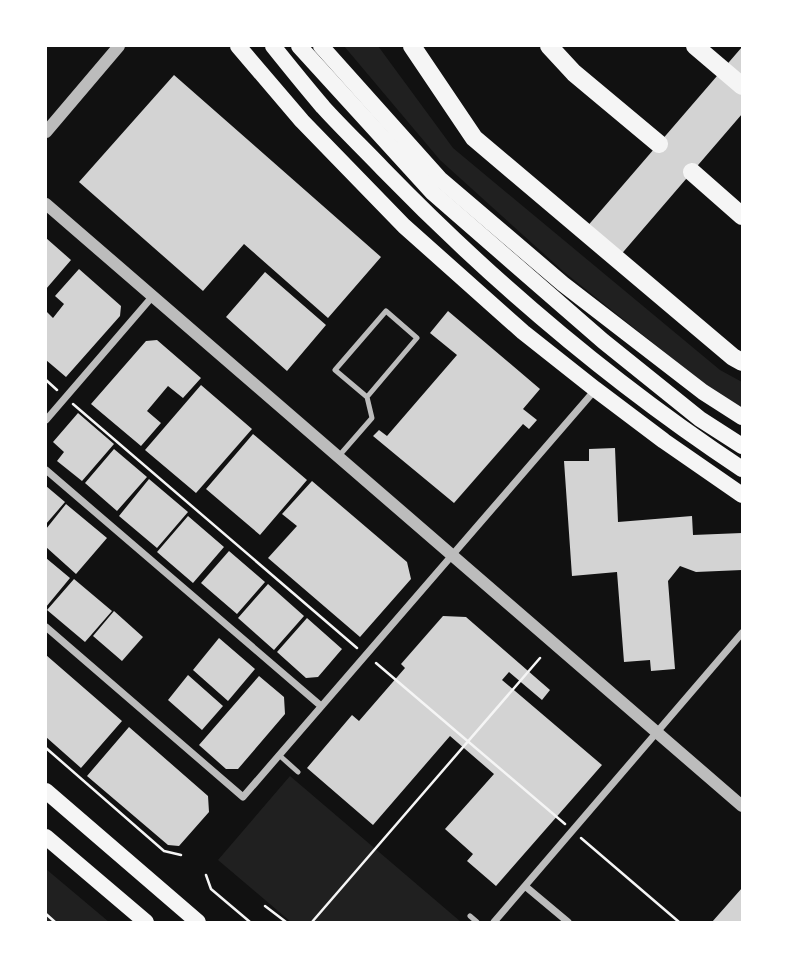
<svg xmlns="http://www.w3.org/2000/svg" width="788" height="968" font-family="Helvetica,sans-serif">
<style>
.green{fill:#202020}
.building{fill:#d3d3d3}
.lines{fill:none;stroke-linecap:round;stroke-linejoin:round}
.path{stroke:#f5f5f5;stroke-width:2.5}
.service{stroke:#bcbcbc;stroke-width:5}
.minor{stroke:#bcbcbc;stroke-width:7}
.tertiary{stroke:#bcbcbc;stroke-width:12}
.primary{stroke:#f5f5f5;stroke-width:16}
.trunk{stroke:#f5f5f5;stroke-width:16}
.motorway{stroke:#f5f5f5;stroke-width:18}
</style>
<rect width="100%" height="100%" fill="#111"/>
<path class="green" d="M344,46h34l75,102 267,222 22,12v26l-34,-21 -144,-115 -124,-112z
M290,776l171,146h-170l-73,-62z
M46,869l63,53h-63z"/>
<path class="building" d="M742,47v67l-130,151 -33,-29z
M174,75l207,182 -53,61 -84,-74 -41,47 -124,-109z
M46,238l25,22 -25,29z
M79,269l42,37 -1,10 -54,61 -20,-17v-49l7,7 11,-14 -9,-8z
M265,272l61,53 -39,46 -61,-54z
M448,311l92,78 -17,20 14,11 -8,9 -6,-5 -69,79 -81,-67 6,-6 8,6 70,-81 -27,-22z
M157,340l44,38 -18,20 -15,-12 -21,25 14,12 -20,23 -50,-42 55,-63z
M201,385l51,44 -56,64 -51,-43z
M78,413l36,31 -32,37 -25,-20 7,-9 -11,-10z
M253,434l54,46 -47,55 -54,-46z
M615,448l3,74 74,-6 1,19 49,-2v37l-46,2 -16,-6 -12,15 7,88 -24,2 -1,-11 -26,2 -7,-90 -45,4 -8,-115h25v-12z
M114,449l33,28 -30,34 -32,-28z
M149,479l39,33 -31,36 -38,-32z
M312,481l95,81 4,17 -51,58 -92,-79 29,-32 -15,-12z
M46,486l19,16 -19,22z
M66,504l41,34 -31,36 -30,-27v-18z
M188,516l36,31 -31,36 -36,-31z
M229,551l36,31 -28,32 -36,-31z
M46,558l24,20 -24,29z
M74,579l38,32 -27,31 -38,-32z
M268,584l36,32 -30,34 -36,-32z
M114,611l29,26 -21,24 -29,-25z
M443,616l23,1 84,73 -8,10 -33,-28 -7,8 100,85 -106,121 -29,-25 6,-7 -28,-25 49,-55 -44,-38 -77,89 -66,-57 45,-53 7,6 46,-53 -4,-4z
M307,618l35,31 -24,28 -12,1 -29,-26z
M219,638l36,31 -27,32 -35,-31z
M46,655l76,66 -41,47 -35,-31z
M188,675l35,31 -21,24 -34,-30z
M259,676l25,21 1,17 -47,55h-12l-27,-24z
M129,727l79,69 1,16 -30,34 -11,-1 -81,-69z
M742,888v34h-30z"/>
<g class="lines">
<path class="path" d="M46,380l11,10
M73,404l284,244
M376,663l189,161
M46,748l118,103 17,4
M581,838l98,84
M206,875l5,14 39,33
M265,906l21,16
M46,914l9,8
M312,922l228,-264"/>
<path class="service" d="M338,457l34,-39 -5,-21 -32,-27 51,-59 31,27 -50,59
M279,755l19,17
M470,916l7,6"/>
<path class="minor" d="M46,420l106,-123
M46,470l275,236
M46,627l197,170 352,-407
M525,886l43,36
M494,922l248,-289"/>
<path class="tertiary" d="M46,132l73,-86
M46,204l696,602"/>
<path class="primary" d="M238,46l64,75 102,105 119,106 72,57 69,52 78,54
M321,46l119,133 123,105 140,108 39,25
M46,791l152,131
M46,837l100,85"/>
<path class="trunk" d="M273,46c16,20 33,41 50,61 19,21 40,41 60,62 109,112 229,214 359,300
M299,46l134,147 170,148 97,78 42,27"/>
<path class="motorway" d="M412,46l62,92 259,219 9,5
M549,46l25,27 85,71
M695,46l47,40
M692,172l50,44"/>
</g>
<rect width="788" height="968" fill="none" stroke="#ffffff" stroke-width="94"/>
</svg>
